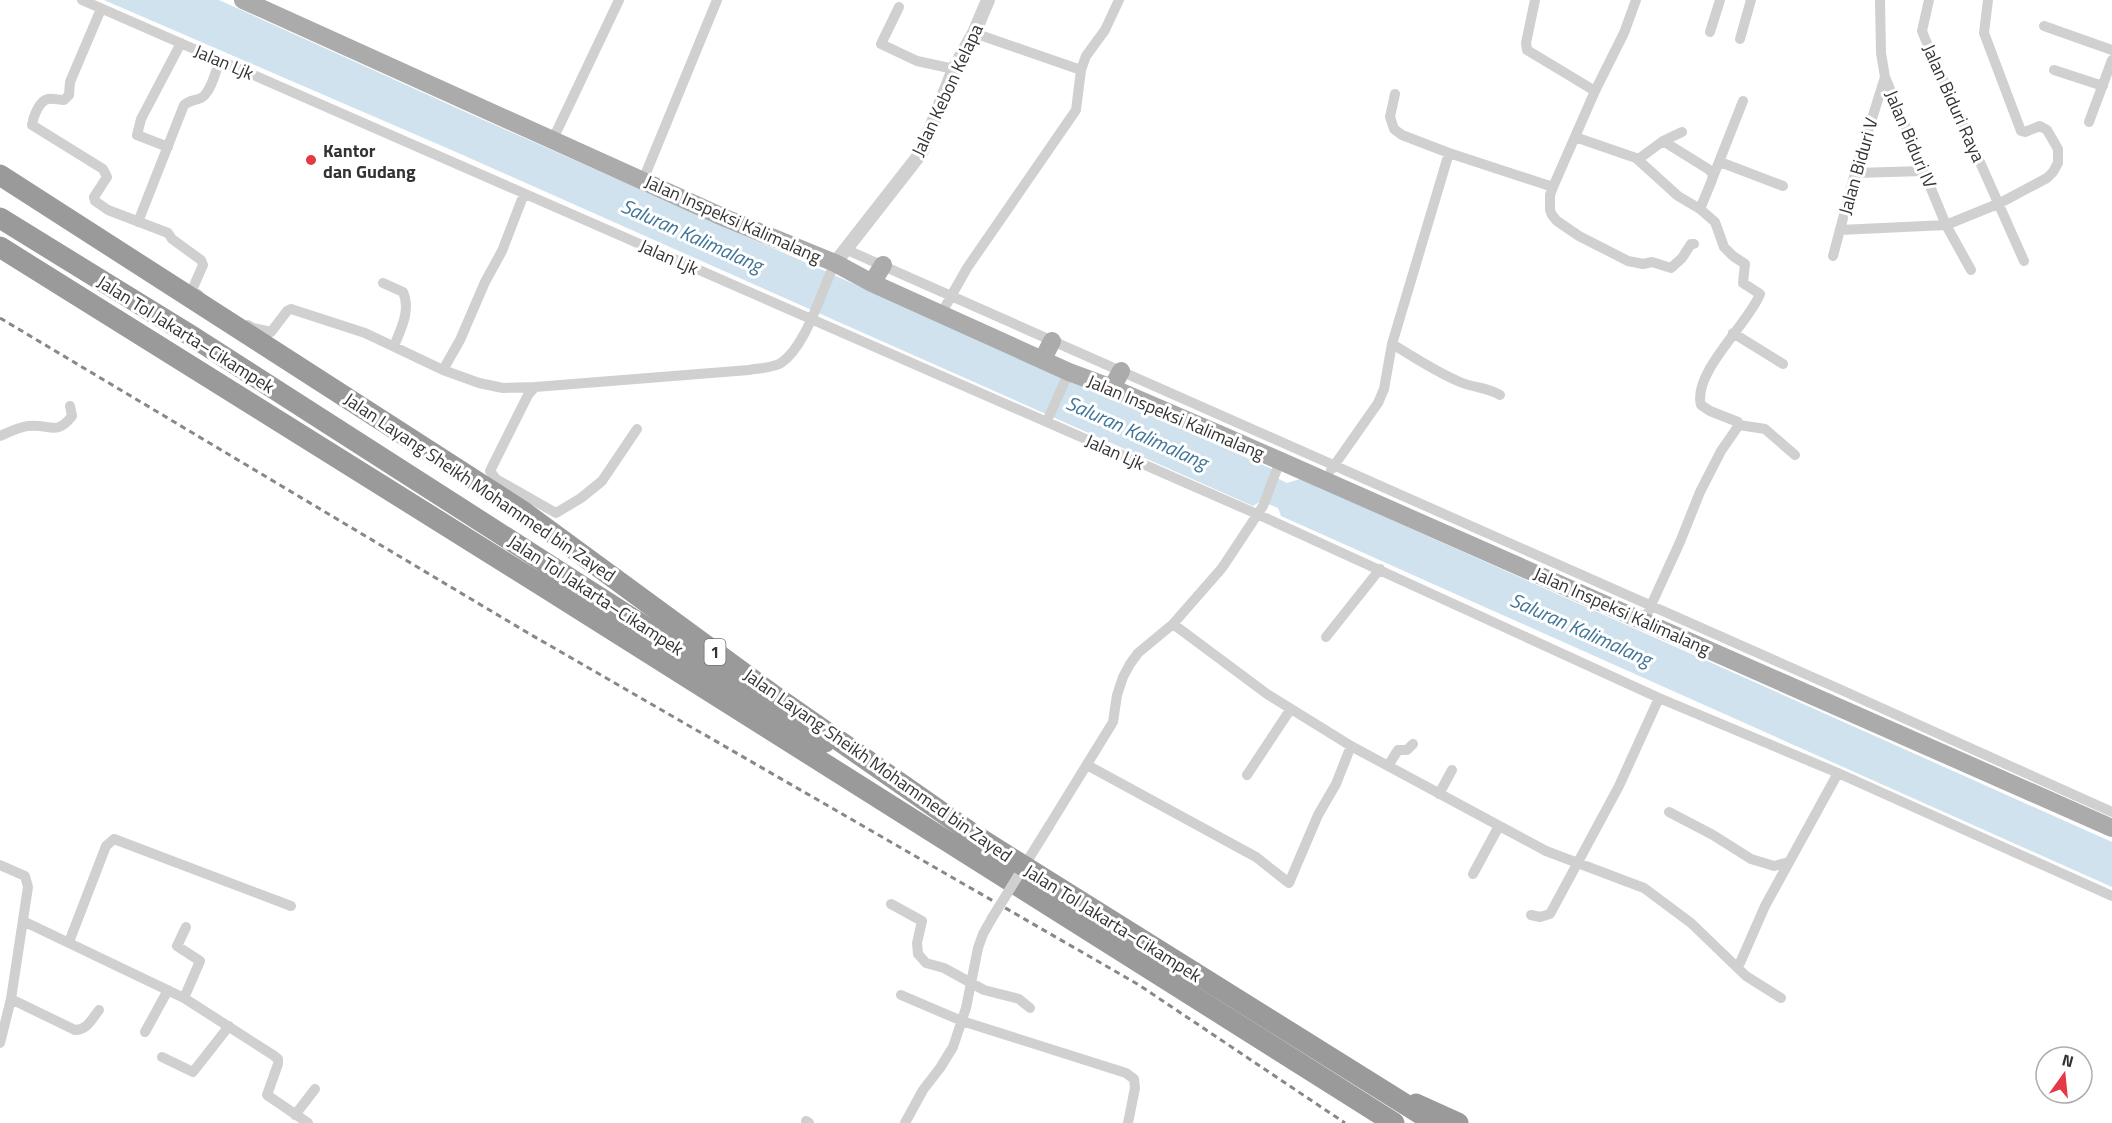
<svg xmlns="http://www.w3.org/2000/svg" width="2112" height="1123" font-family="'Titillium Web',sans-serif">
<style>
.water{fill:#cfe2ee}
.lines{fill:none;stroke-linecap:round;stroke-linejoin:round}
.minor{stroke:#d0d0d0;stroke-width:10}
.tertiary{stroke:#d0d0d0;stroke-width:14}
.primary{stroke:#ababab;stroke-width:18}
.motorway{stroke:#9a9a9a;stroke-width:21}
.rail{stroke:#888;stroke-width:3;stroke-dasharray:6 4.5;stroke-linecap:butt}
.minor-bridge{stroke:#d0d0d0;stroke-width:10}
.motorway-bridge{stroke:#9a9a9a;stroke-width:21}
.poi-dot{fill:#e63946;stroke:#fff;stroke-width:2}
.labels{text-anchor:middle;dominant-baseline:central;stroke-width:6;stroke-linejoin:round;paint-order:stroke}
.shield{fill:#fff;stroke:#707070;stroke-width:1.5}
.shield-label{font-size:16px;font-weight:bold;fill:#333}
.street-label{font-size:18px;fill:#333;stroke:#fff}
.poi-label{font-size:18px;font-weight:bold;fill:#333;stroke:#fff;text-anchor:start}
.water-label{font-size:20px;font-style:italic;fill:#3f7597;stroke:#fff}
</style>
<rect width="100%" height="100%" fill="#fff"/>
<path class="water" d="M104,0h115l251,114 802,355 3,8 12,6 13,-4 812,363v45l-831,-371 -3,-8 -17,-7 -8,5 -797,-354z"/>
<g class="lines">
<path class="minor" d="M82,0l1175,514 402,184 179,75 274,123
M1535,0l-9,43 1,7 68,41
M1636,0l-12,33 -29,58 -42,96 -3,8v15l2,5 5,6 22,15 49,25 15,3 9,-2 19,6 11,-10 9,-14h3
M1880,0l1,53 4,24 61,148 25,45
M1929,0l-7,31 4,10 98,220
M899,7l-18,37 36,17 37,8
M101,9l-31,73 -1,13 -5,5c-5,0 -11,-2 -16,-1 -9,2 -15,18 -16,26l71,44 4,8 -13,20 1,4 13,9 60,23 4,6 29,21 2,5 -11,25 7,5
M2044,26l68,24
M1710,32l10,-32
M974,33l107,37
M1740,39l11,-39
M2054,70l49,16
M1395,94l-5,23 4,12 8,6 47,18 104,34
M2089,122l23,-62
M1575,137l61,21h4l23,-17 19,-9
M553,139l66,-139
M1663,141l45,28 5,5 -1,6 -12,29
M168,147l-31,-12 4,-16 40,-76
M1636,158l42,38 22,13 15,13 9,25 9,9 12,8 -2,19 17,11c-11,29 -68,79 -59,111l9,6 28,11 1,3 -18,26 -21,41 -20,50 -32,70
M1720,162l63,24
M1855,173l69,-2
M1713,177l30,-76
M643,180l74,-180
M138,222l46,-117c6,-5 10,-4 17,-7 10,-5 15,-28 19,-38
M1840,230l106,-5 54,-22 47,-25 6,-6 5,-9v-14l-11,-19 -7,-4 -15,6 -4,-1 -37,-98 4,-33
M845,249l992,439 275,124
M1833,256l22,-83 30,-96
M383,283l20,9c8,18 -2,37 -9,54
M941,314l26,-46 109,-158 5,-40 5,-14 19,-26 14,-30
M248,325l5,3 18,4 16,-21 4,-2 74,24 78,37 36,13 24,5 32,-1
M1733,333l50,31
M1392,344c22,13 44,28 68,38 14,6 27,5 40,13
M443,370l17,-30 25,-58 17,-31 22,-57
M1047,421l22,-49
M1739,425l26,4 30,26
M637,429l-35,52 -21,17 -25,15 -60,-34 -6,-8 38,-76 7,-8 214,-17c10,-2 24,-2 32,-7 26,-18 40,-72 54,-100
M0,436c9,-4 19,-9 28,-10 21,-3 28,11 44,-10l-2,-10
M1331,470l47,-67 6,-14 8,-45 57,-191
M1173,624l94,70 84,52 195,105 98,37 47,35 55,53 35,22
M1326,637l54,-68
M1087,765l169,92 33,26 29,-68 18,-31 15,-38
M1388,766l10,-16h9l6,-6
M1247,775l43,-65
M1439,794l13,-24
M1669,812l44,23 38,24 23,7 15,-4
M1049,826l64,-104 4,-27 6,-18 7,-13 8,-11 35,-29 49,-56 41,-62 17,-45
M0,865l25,11 3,11 -17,112 -11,44
M1473,874l26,-48
M891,904l31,17 -5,22 1,11 8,9 18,5 40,22 35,9 11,9
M1531,915l9,2 10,-3 69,-128 40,-88
M23,921l161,77 89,57 5,4v5l-11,31 41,28
M69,942l37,-96 8,-7 177,67
M1737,965l3,-2 25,-57 73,-133
M901,995l61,26 164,52 8,6 1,9 -7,35
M184,998l16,-37 -23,-15 9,-19
M11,999l64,31c12,0 17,-11 24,-20
M145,1032l23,-42
M162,1057l31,15 36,-46
M295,1115l20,-26
M806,1121l3,2
M905,1123l18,-33 17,-22 13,-21 13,-39 12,-60 5,-14 9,-16"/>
<path class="tertiary" d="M835,263l86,-110 33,-84 20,-36 14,-33"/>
<path class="primary" d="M243,0l482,218 110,45 37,20 197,89 43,16 114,49 886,391
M872,283l11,-18
M1043,359l9,-18
M1112,388l9,-17"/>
<path class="motorway" d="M0,218l190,117 635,407
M0,247l538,336 856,540
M1416,1104l42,19"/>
<path class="rail" d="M0,318l528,315 611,352 206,138"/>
<path class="minor-bridge" d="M992,918l57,-92"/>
<path class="motorway-bridge" d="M0,175l521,335 251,184 204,142 459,287"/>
</g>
<circle class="poi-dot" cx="311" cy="160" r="6"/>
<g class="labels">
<rect class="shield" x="704.5" y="639" width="21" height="26" rx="4.5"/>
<g class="shield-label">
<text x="715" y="652">1</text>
</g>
<g class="street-label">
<text transform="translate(224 62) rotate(23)">Jalan Ljk</text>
<text transform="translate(947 90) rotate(-65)">Jalan Kebon Kelapa</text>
<text transform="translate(1954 103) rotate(66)">Jalan Biduri Raya</text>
<text transform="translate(1911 139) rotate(67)">Jalan Biduri IV</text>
<text transform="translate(1858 166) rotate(-74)">Jalan Biduri V</text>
<text transform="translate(733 219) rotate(24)">Jalan Inspeksi Kalimalang</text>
<text transform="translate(669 257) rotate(24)">Jalan Ljk</text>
<text transform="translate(186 334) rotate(32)">Jalan Tol Jakarta–Cikampek</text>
<text transform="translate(1176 417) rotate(23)">Jalan Inspeksi Kalimalang</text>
<text transform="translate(1115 452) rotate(24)">Jalan Ljk</text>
<text transform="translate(480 487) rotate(34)">Jalan Layang Sheikh Mohammed bin Zayed</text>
<text transform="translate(596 595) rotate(33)">Jalan Tol Jakarta–Cikampek</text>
<text transform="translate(1622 611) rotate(24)">Jalan Inspeksi Kalimalang</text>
<text transform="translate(878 765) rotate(35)">Jalan Layang Sheikh Mohammed bin Zayed</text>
<text transform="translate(1113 923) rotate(32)">Jalan Tol Jakarta–Cikampek</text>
</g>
<g class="poi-label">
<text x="323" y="150">Kantor<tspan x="323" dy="21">dan Gudang</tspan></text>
</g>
<g class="water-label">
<text transform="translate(692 235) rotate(24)">Saluran Kalimalang</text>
<text transform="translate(1137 432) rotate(24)">Saluran Kalimalang</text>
<text transform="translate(1581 629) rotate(24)">Saluran Kalimalang</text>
</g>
</g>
<g transform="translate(2064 1075) rotate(15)"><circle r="28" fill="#ffffff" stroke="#adadad" stroke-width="1.5"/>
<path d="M0-4.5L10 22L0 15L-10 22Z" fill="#e63946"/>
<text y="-9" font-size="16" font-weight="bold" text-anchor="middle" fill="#333333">N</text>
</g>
</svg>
